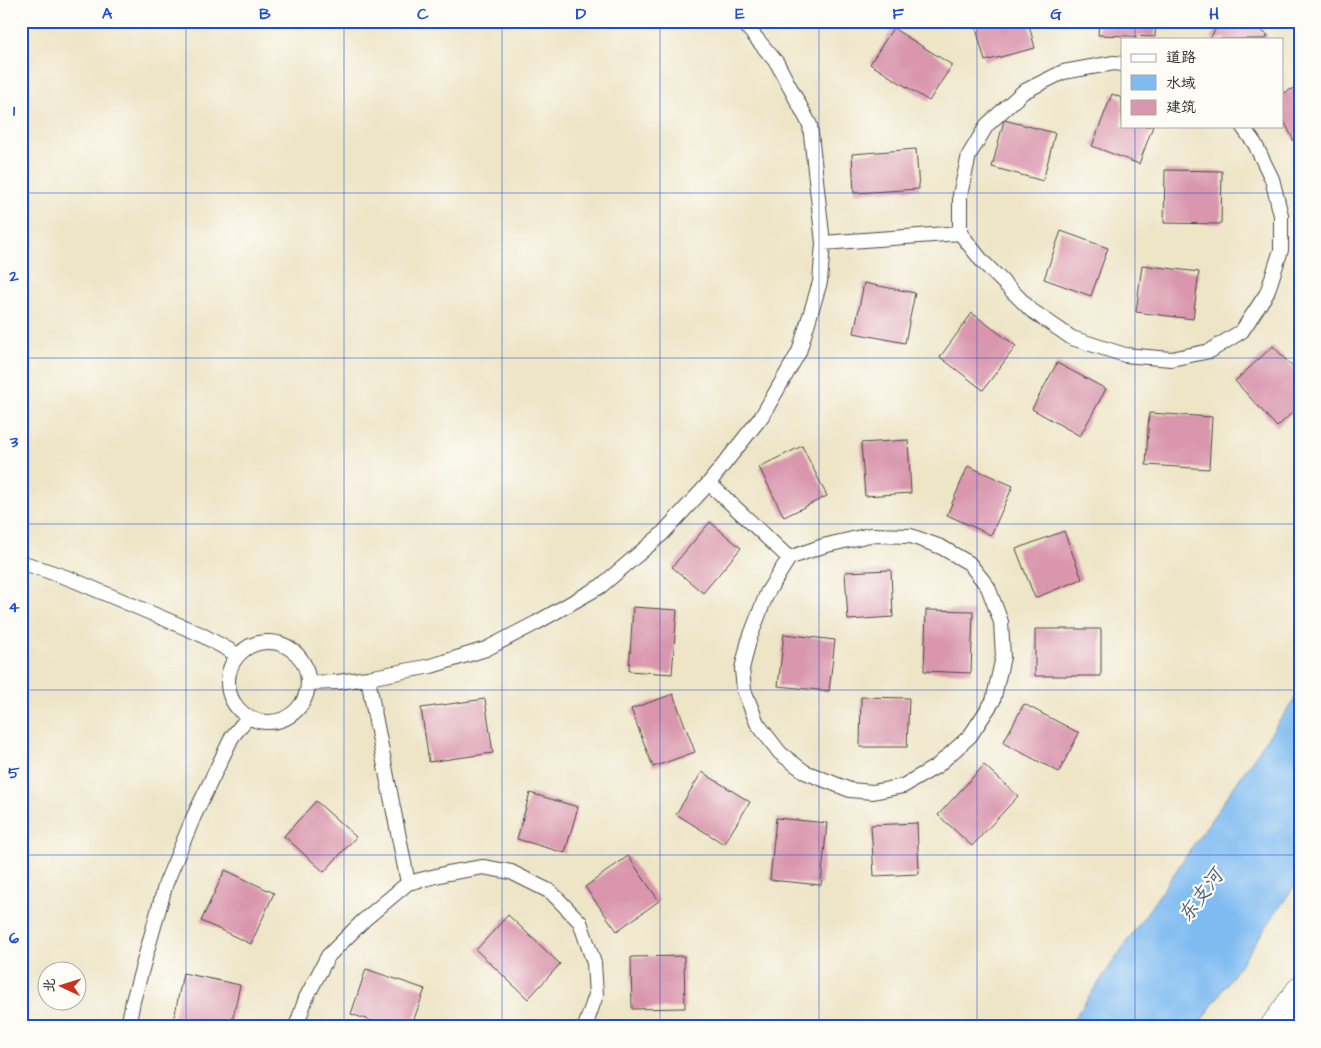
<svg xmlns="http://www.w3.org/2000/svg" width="1321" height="1048" font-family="'Architects Daughter','LXGW WenKai TC',sans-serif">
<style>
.water{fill:#7fbbf1;stroke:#55738e}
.building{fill:#d996ad}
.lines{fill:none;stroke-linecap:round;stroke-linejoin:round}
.lane-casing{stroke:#484742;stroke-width:16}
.street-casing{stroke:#484742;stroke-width:29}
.lane{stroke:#fff;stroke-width:14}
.street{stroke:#fff;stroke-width:28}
.grid{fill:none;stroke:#1d4ed8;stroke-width:1;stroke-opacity:0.55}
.labels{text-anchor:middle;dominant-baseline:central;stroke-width:4.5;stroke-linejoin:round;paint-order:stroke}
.water-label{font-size:20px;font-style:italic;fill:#485d70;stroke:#fdfcf7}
.neatline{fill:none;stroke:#1d4ed8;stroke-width:2}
.grid-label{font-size:16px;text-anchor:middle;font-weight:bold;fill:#1d4ed8}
</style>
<rect width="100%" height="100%" fill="#fdfcf7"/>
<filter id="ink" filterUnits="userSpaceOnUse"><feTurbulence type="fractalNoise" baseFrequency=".02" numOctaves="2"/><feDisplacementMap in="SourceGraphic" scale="10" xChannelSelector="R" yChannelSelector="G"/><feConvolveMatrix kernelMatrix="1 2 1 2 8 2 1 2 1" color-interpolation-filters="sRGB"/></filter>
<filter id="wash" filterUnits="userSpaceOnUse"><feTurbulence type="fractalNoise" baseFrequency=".0096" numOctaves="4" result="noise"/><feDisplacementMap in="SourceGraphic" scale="20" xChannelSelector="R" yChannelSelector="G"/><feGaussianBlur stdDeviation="1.12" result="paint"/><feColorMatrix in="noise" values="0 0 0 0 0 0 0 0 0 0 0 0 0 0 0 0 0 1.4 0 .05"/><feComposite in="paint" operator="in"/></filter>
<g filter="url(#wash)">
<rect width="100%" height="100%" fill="#eee5c7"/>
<path class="water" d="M1300,691v187l-103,149h-129z"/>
<g id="blocks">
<path class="building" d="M974,21h54l7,27 -50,13z
M1099,21h57l-1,16 -57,-2z
M1220,21h24l24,14 -2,4h-56z
M893,28l59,37 -23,36 -59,-37z
M1300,85v54l-6,2 -12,-24v-23z
M1112,94l10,4v28h31l-14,38 -47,-18z
M1004,120l51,13 -12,48 -51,-14z
M916,149l3,40 -65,4 -2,-39z
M1165,170l57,1 -1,53 -57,-1z
M1061,231l47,17 -17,48 -47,-17z
M1142,265l57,7 -6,47 -57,-7z
M864,283l51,10 -10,50 -51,-10z
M972,313l44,33 -33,44 -43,-33z
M1273,346l27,29v30l-23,22 -42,-46z
M1057,363l49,26 -26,47 -48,-27z
M1149,413l63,4 -3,52 -63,-4z
M908,440l3,53 -46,3 -4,-53z
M802,446l25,50 -43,21 -25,-50z
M968,466l45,20 -22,49 -44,-20z
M710,522l31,26 -38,45 -31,-26z
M1064,531l18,48 -47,19 -19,-49z
M891,570l2,47 -45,3 -3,-48z
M633,607l44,3 -5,64 -43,-3z
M926,610l47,1 -2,62 -47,-2z
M1035,629h66v47h-66z
M784,634l51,6 -6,51 -51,-5z
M673,694l22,58 -42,15 -22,-58z
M861,697l48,1 -2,49h-47z
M485,699l8,54 -64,9 -8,-54z
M1024,704l55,29 -20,39 -56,-29z
M984,765l34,31 -46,50 -34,-31z
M702,772l48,30 -26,42 -48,-30z
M530,793l48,14 -13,46 -48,-14z
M316,801l40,36 -32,35 -40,-36z
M776,818l51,5 -6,62 -51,-5z
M917,823l2,51 -45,2 -3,-51z
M628,856l31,45 -42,30 -32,-44z
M225,870l49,23 -23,51 -50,-23z
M508,915l52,49 -32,35 -52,-49z
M684,956l1,52 -53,1 -1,-52z
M366,969l59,20 -14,38h-22l-38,-13z
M183,973l57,12 -9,42h-44l-14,-3z
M486,1020l19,6v1h-21z"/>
</g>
</g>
<g filter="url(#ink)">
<use href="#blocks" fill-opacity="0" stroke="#484742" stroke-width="1"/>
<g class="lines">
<defs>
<path id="lane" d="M1122,64l-8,-1 -51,9 -40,20 -36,33 -18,30 -9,40v38l22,28 49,49 41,28 53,17 46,4 39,-8 32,-20 25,-38 14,-43v-35l-9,-36 -17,-35 -13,-18
M823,243l137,-10
M709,483l80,75
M870,535l41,1 30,11 28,16 19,24 13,35 2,35 -10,44 -23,35 -33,30 -34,20 -30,6 -23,-2 -45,-18 -25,-19 -23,-30 -13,-33 -2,-21 7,-29 18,-47 22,-35 34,-12z
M21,562l50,17 129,55 38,21
M228 682a40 40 0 1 1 80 0a40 40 0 1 1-80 0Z
M368,678l6,33 34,172
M309,683l29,-1 30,-4 63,-12 55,-17 50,-26 65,-37 61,-52 47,-51 53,-67 37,-64 21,-70 3,-39 -13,-118 -33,-62 -35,-42
M128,1027l5,-26 33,-118 28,-67 38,-79 16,-20
M296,1027l10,-29 22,-42 36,-36 44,-37 40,-10 35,-6 28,5 40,20 29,30 14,41 2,32 -11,32"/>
<path id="street" d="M1274,1027l26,-36"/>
</defs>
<use href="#lane" class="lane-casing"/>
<use href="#street" class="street-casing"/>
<use href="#lane" class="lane"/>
<use href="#street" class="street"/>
</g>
</g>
<path class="grid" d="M186,21v1006M344,21v1006M502,21v1006M660,21v1006M819,21v1006M977,21v1006M1135,21v18M1135,126v901M21,193h1279M21,358h1279M21,524h1279M21,690h1279M21,855h1279"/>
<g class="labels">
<g class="water-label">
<text transform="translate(1201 896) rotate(-53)">东支河</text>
</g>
</g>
<rect width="1321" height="1048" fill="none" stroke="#fdfcf7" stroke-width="55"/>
<rect x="1121" y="38" width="162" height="90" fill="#fdfcf7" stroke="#a9a8a5"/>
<rect x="1131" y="54" width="25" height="8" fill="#ffffff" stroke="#a9a8a5"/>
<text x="1166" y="62" font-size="15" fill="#2b2b2b">道路</text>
<rect x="1131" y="75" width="25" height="15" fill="#7fbbf1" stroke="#a9a8a5"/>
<text x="1166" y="88" font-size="15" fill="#2b2b2b">水域</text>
<rect x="1131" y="100" width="25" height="15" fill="#d996ad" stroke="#a9a8a5"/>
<text x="1166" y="112" font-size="15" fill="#2b2b2b">建筑</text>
<g transform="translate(62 986) rotate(274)"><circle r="24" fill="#fdfcf7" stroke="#a9a8a5"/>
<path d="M0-4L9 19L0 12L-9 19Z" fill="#c8321e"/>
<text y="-8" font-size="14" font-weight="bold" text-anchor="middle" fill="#2b2b2b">北</text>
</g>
<rect x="28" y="28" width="1266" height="992" class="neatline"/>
<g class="grid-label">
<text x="107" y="19">A</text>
<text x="265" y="19">B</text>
<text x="423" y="19">C</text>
<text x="581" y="19">D</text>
<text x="740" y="19">E</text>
<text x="898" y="19">F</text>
<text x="1056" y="19">G</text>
<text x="1214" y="19">H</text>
<text x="14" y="116">1</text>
<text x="14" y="281">2</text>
<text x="14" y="447">3</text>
<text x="14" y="612">4</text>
<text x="14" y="778">5</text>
<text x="14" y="943">6</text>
</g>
</svg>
